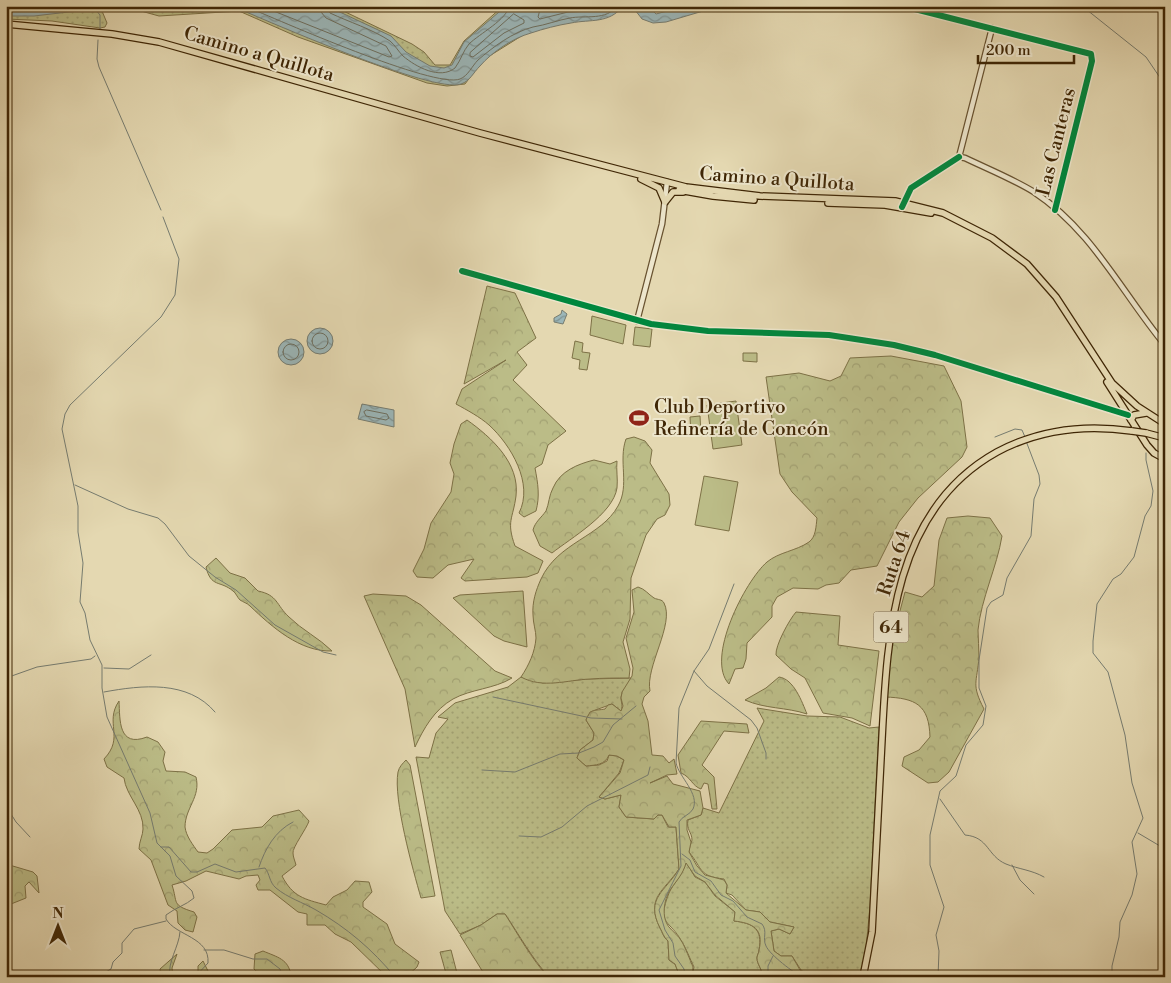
<svg xmlns="http://www.w3.org/2000/svg" width="1171" height="983" font-family="'Libre Bodoni',serif">
<style>
.grass{fill:url(#grass-dots);stroke:#7d7146}
.forest{fill:url(#forest-crowns);stroke:#7d7146}
.garden{fill:#bbbc87;stroke:#7d7146}
.water{fill:url(#water-waves);stroke:#767c70}
.lines{fill:none;stroke-linecap:round;stroke-linejoin:round}
.shore{stroke:#6d6e5e;stroke-width:1}
.stream{stroke:#767c70;stroke-width:1}
.minor-casing{stroke:#685230;stroke-width:7}
.major-casing{stroke:#3f2605;stroke-width:8}
.minor{stroke:#ede6cc;stroke-width:4.5}
.major{stroke:#e4d8b1;stroke-width:5.5}
.major-bridge-casing{stroke:#3f2605;stroke-width:8;stroke-linecap:butt}
.major-bridge{stroke:#e4d8b1;stroke-width:5.5}
.cycleway-casing{stroke:#ede6cc;stroke-width:9}
.cycleway{stroke:#00873e;stroke-width:6}
.labels{text-anchor:middle;dominant-baseline:central;stroke-width:4;stroke-linejoin:round;paint-order:stroke}
.shield{fill:#ede6cc;stroke:#736041;stroke-width:1}
.shield-label{font-size:18px;font-weight:bold;fill:#3f2605}
.street-label{font-size:19px;fill:#3f2605;stroke:#ede6cc}
.poi-label{font-size:19px;fill:#3f2605;stroke:#ede6cc;text-anchor:start}
</style>
<defs>
<pattern id="grass-dots" width="8" height="8" patternUnits="userSpaceOnUse" patternTransform="scale(1.25)"><rect width="8" height="8" fill="#bbbc87"/><path d="M2 2h.1M6 6h.1" fill="none" stroke="#a2a173" stroke-width="1.8" stroke-linecap="round"/></pattern>
<pattern id="forest-crowns" width="20" height="18" patternUnits="userSpaceOnUse" patternTransform="scale(1.25)"><rect width="20" height="18" fill="#bbbc87"/><path d="M2 6a3 3 0 1 1 6 0M12 15a3 3 0 1 1 6 0" fill="none" stroke="#a2a173"/></pattern>
<pattern id="water-waves" width="16" height="10" patternUnits="userSpaceOnUse" patternTransform="scale(1.25)"><rect width="16" height="10" fill="#9bb6b8"/><path d="M0 5q4-4 8 0t8 0" fill="none" stroke="#809494"/></pattern>
</defs>
<rect width="100%" height="100%" fill="#e4d8b1"/>
<filter id="stains"><feTurbulence type="fractalNoise" baseFrequency=".004" numOctaves="4"/><feColorMatrix values="0 0 0 0 .2 0 0 0 0 .09 0 0 0 0 .02 0 0 0 .5 -.17"/></filter>
<radialGradient id="worn" r=".72"><stop offset=".6" stop-color="#630" stop-opacity="0"/><stop offset="1" stop-color="#630" stop-opacity=".3"/></radialGradient>
<path class="grass" d="M6,6h327l79,38 12,8 11,13h15l14,-24 39,-35h15l5,29 -40,25 -18,24 -18,2 -20,-3 -129,-46 -59,-26 -80,5 -29,-8h-26l-2,3 5,12 -2,4 -5,1 -48,-7 -46,-2z
M521,677l22,6 45,-4 43,-1c-2,6 -7,10 -9,16 -3,6 2,10 -1,17l-9,-7 -22,8 -4,8 8,13 -1,7 -13,10 -3,8 9,8 13,-1 8,-4 2,-6 8,1 7,4 -5,13 -20,24 6,2 16,-4 -2,12 7,10 28,2 4,-4h4l6,12h8l3,42c-15,22 -34,29 -19,59 3,5 3,9 8,13l1,19 6,4 5,13h-131c-18,-20 -29,-41 -44,-63h-8l-16,11 -21,9 -15,-23 -29,-154 13,1 7,-25 12,-14 -10,-2 17,-14 53,-16z
M757,708l50,8 33,1 29,11 10,-1 -9,179 -5,53 -7,18h-47l-10,-7 -9,-14h-11l-7,-5 -3,-20 8,-2 11,5 4,-7 -24,-5 -10,-10 -14,-2 -14,-15 -6,-2 1,-8 -3,-6c-26,-3 -21,-10 -35,-27 0,-4 2,-8 3,-12 0,-8 -6,-10 -4,-20l13,-5 2,-7 16,5 45,-92z
M686,862l9,15 10,5 10,14 20,16 -1,9c19,2 29,8 25,29 0,3 -2,5 -2,8 0,7 6,11 4,19h-69l2,-10c-4,-8 -8,-19 -12,-25 -12,-23 -26,-16 -13,-49 5,-11 14,-18 17,-31z
M451,950l7,27h-11l-7,-25z"/>
<path class="forest" d="M487,286l28,7 21,45 -19,14 10,13 -14,15 53,51 -18,14 -6,19 -7,4c3,16 5,28 1,43l-12,6 -5,-4c15,-29 -8,-68 -30,-88 -9,-8 -22,-15 -33,-21l6,-15 44,-29 -42,24z
M891,356l53,10 17,35 6,46 -5,10 -44,41 -19,24 -22,44 -26,4 -12,13 -13,2 -8,4 -25,-1 -16,9 -5,9v11l-25,26 -1,16 -3,9 -8,1 -6,15c-24,-25 16,-103 38,-122 12,-10 29,-11 42,-20 7,-5 7,-16 8,-24l-25,-26 -12,-18 -14,-97 33,-4 31,8 11,-5 9,-18z
M467,420c24,17 53,43 49,76 -3,23 -10,25 -1,50l28,15 -5,12 -11,4 -62,4 -4,-3 13,-19 -26,6 -15,13 -16,-1 -4,-6 11,-22 7,-26 20,-31 3,-18 -4,-11 4,-19 7,-20z
M634,437l11,4 7,9 -2,13 19,31 1,11 -5,10 -8,4 -11,16 -15,43 -1,41 -7,23 7,27 -1,9c-13,0 -26,0 -39,1 -23,1 -47,10 -69,-2 8,-12 14,-25 15,-39 0,-7 -3,-15 -3,-23 -1,-13 3,-25 8,-36 17,-37 60,-42 77,-73 12,-21 0,-45 8,-67z
M594,460l16,4 7,-3c-1,8 1,18 0,27 -4,26 -46,50 -65,65l-12,-7 -7,-16c2,-8 8,-12 13,-19 3,-7 3,-16 7,-23 7,-17 25,-24 41,-28z
M968,516l22,2 12,18c-5,31 -21,63 -24,94 0,9 1,18 1,27 -2,26 -8,27 5,52l-35,63 -11,10 -10,1 -26,-17 2,-9 15,-7 11,-13c-1,-32 -14,-39 -45,-40l7,-56 13,-49 17,5 12,-11 5,-46 8,-22z
M216,558l14,15 15,5 13,13c20,4 18,14 31,26 13,13 30,21 43,34 -32,1 -60,-24 -82,-45 -3,-3 -7,-4 -10,-6 -3,-3 -4,-7 -7,-9 -13,-11 -22,-3 -27,-24z
M638,587c7,2 10,7 16,11 4,2 8,1 10,5 11,21 -19,64 -14,88l-6,6 -2,7 6,17 4,34 11,1 6,7 5,-4 3,15 -10,1 -17,8 17,-7 6,8 27,7 3,17 -2,7 -14,5v10l4,12 -2,10 8,14 8,9 19,5 3,5 -1,8 20,17 14,2 10,10 24,5 -4,7 -11,-5 -8,2 3,20 7,5h11l8,14 10,7 -29,-2 -19,2c1,-8 -5,-12 -5,-19 0,-3 2,-5 2,-8 5,-21 -6,-27 -25,-29l1,-9 -20,-17 -10,-13 -10,-6 -9,-13c-3,11 -9,17 -16,27 -6,10 -9,27 -1,37 4,5 10,9 13,15 3,5 8,18 11,25l-1,10h-12l-5,-13 -6,-4 -1,-19c-5,-5 -5,-8 -8,-13 -15,-30 5,-36 19,-59l-3,-42h-7l-7,-12h-4l-4,4 -28,-2 -7,-10 2,-12 -16,4 -6,-2 21,-24 4,-13 -7,-4 -8,-1c-4,10 -13,10 -23,11l-9,-8 3,-8 13,-10 1,-7 -8,-13c5,-12 9,-9 19,-11l3,-4 4,-1 9,7 2,-5 -2,-8 1,-6 10,-16 1,-8 -7,-30 8,-26 -2,-22z
M523,591l4,56 -23,-6 -10,-5 -41,-38 7,-3z
M373,594l33,2 15,9 74,66 17,7c-18,11 -41,11 -59,21 -19,11 -29,29 -38,48l-10,-58 -41,-93z
M796,612l44,4 -2,29 41,6 -9,75 -18,-8 -29,-5 -18,-35 -14,-9 -15,-14c-1,-9 13,-35 20,-43z
M779,677c15,2 23,25 28,37 -21,-7 -42,-5 -62,-14l21,-12z
M119,701c1,19 -1,47 28,36l11,5 7,10 -2,9 3,10 19,1 11,5c5,20 -11,31 -11,50 1,9 8,18 13,25l9,1 6,-4 19,-19 30,-3 11,-11 26,-6 10,11c-2,7 -17,27 -16,32 0,4 2,8 3,12l-14,11c11,21 22,23 44,29l7,-8 14,-7 8,-9 14,1 3,10 -9,10v5l24,17 8,20 24,18 -2,5 -11,10h-19l-36,-35 -16,-8 -10,-9h-18v-11l-9,-2 -28,-22h-12l-2,-5 4,-5 -2,-5 -12,1 -7,3 -33,-8 -20,10 -14,4c6,18 -1,20 22,27l3,5 -4,15 -8,-2 -7,-7 -1,-12 -9,-6 -17,-45 -12,-11c0,-7 4,-14 4,-20 1,-19 -17,-33 -19,-51l-17,-11 -3,-8c21,-22 0,-36 15,-58z
M701,721l46,3 2,9 -25,-2 -22,34 12,12 3,32h-5l-4,-25 -4,-1 -3,6c-9,-3 -10,-12 -20,-16l-3,-18z
M406,760l4,5 25,131 -14,2c-8,-28 -28,-99 -23,-126 1,-5 5,-9 8,-12z
M6,864l27,8 4,4 2,17 -10,-11 -4,4 1,12 -20,8z
M497,914h8c14,22 26,44 43,63h-62l-26,-42 21,-10z
M263,951c14,6 26,8 28,25l-31,-1 -6,-6 1,-15z
M177,954l-5,14 1,9h-12l-1,-8z
M203,961l8,16h-13v-11z"/>
<path class="garden" d="M592,316l34,9 -3,19 -33,-9z
M635,327l17,2 -2,18 -17,-2z
M575,341l8,2 -1,9 8,1 -3,17 -8,-1 1,-9 -8,-2z
M743,353h14v9l-14,-1z
M736,401l6,44 -29,4 -6,-44z
M700,416l1,19 -10,1 -1,-19z
M704,476l34,6 -9,49 -34,-6z"/>
<path class="water" d="M6,6h114l-86,10h-28z
M232,6h95l64,30 15,16 24,14 14,2 8,-3 12,-23 42,-36h19l3,3 11,-3h84c-14,18 -32,13 -52,17 -13,2 -28,6 -40,10 -18,5 -39,19 -51,33 -7,7 -10,15 -19,18 -28,10 -193,-63 -229,-78z
M628,6h28l-4,4 4,4 30,-8h34l-54,16 -13,1 -11,-4 -7,-9z
M562,310l5,4 -4,10 -9,-2v-4l7,-4z
M307 341a13 13 0 1 1 26 0a13 13 0 1 1-26 0Z
M278 352a13 13 0 1 1 26 0a13 13 0 1 1-26 0Z
M362,404l32,6v17l-36,-8z"/>
<g class="lines">
<path class="shore" d="M245,6c33,14 190,83 215,73 8,-3 12,-13 18,-19 15,-13 35,-28 55,-33 13,-2 25,-7 37,-9 14,-3 38,3 46,-12
M261,6l128,51 3,-1 -6,-10 -60,-28 -5,-6 -1,-6
M326,6l4,7c19,9 42,16 60,28 5,4 8,10 13,15 13,11 37,24 52,12 6,-8 8,-17 14,-24 10,-10 39,-25 40,-38
M541,6l-3,11 2,2 28,-7 24,-1 16,-5
M6,11h28l46,-5
M514,14l10,6v3l-20,10 -31,24 -3,-1v-3z
M312 341a8 8 0 1 1 16 0a8 8 0 1 1-16 0Z
M283 352a8 8 0 1 1 16 0a8 8 0 1 1-16 0Z
M367,410l20,4 2,4 -3,2 -20,-4 -2,-4z"/>
<path class="stream" d="M1082,6l64,51 19,28
M95,9l5,6v14
M98,40l-1,19 2,8 62,143
M163,217l16,42 -4,36 -14,22 -91,88 -5,9 -3,15 16,77v26l5,31 -3,39 5,11 5,27 12,25v23l5,29 43,96 7,30 13,13 6,20 16,15 2,7c-8,7 -19,10 -28,17v4c10,17 44,18 42,44l-13,14
M995,437l20,-8 7,1 3,7
M75,485l53,24 30,9 7,6 24,32 26,21 21,13 39,35 48,27 13,3
M104,668l25,1 22,-14
M694,671l13,15 44,34 6,8 9,25v6
M6,678l31,-11 54,-8 4,-3
M104,692c38,-7 84,-12 111,20
M493,697l98,21 31,1
M482,770l33,2 45,-18 19,-1 15,-6 9,-5 10,-17 23,-19
M940,799l25,36c24,2 22,21 41,29 12,5 26,6 38,13
M6,806l10,16 14,15
M1138,833l27,16
M519,836l22,1 21,-10 25,-21 61,-31 2,-8
M161,847h8l22,25h6l18,-8 21,8 29,-4c5,6 4,14 11,20 12,10 26,14 40,22 31,18 56,39 79,67
M682,854l8,6 5,12 16,9 10,14 12,6 14,16 15,7c6,8 0,14 4,22 4,9 28,27 36,31
M1012,865l8,15 14,14
M259,867c6,-18 16,-36 34,-45
M204,950h20l29,9h14l13,10 3,8
M1112,974l7,3
M97,977l14,-8 2,-7 9,-9v-10l12,-14 32,-8
M170,977c-3,-15 9,-30 10,-45
M685,977l-1,-8 -9,-13 -2,-13 -8,-13 -6,-20 22,-44 -2,-44c3,-6 11,-7 14,-13 7,-15 -14,-32 -17,-46l3,-55 15,-37 15,-22 25,-65
M768,977v-11l5,-10
M938,977l1,-26 -3,-16 8,-28 -14,-42v-30l10,-44 16,-15 10,-31 17,-20 3,-19 -7,-18v-28l8,-52 4,-6 12,-7 4,-17 24,-42 3,-37 6,-15 -1,-9 -13,-34
M1112,977v-11l7,-29 1,-15 12,-27 5,-21 -5,-32 11,-24 -11,-35 -7,-48 -17,-63 -15,-19v-12l4,-37 16,-25 8,-5 13,-17 11,-41 6,-10 2,-15 -7,-31v-7"/>
<defs>
<path id="minor" d="M907,7l184,47 1,7 -37,149
M959,157l6,1c23,11 48,21 69,34 58,38 88,101 131,153
M959,157l33,-129
M902,205l11,-19 46,-29
M462,271l189,53 57,7 121,4 65,10 41,10 193,60
M637,321l25,-97 5,-42"/>
<path id="major" d="M6,24l106,10 47,8 321,91 206,54 74,9 135,5 48,12 49,25 35,26 29,33 56,86 25,23 28,18
M641,179l18,9 6,14
M679,190l34,6 41,4
M665,202l8,-10h10
M828,203l57,2 46,8
M1107,382l40,63 7,8 11,6
M1131,420l3,-5 12,-2
M1146,433l19,5
M863,977l9,-45c3,-58 6,-116 9,-174 6,-110 6,-245 116,-306 43,-23 88,-28 135,-21"/>
</defs>
<use href="#minor" class="minor-casing"/>
<use href="#major" class="major-casing"/>
<use href="#minor" class="minor"/>
<use href="#major" class="major"/>
<defs>
<path id="major-bridge" d="M1132,431l14,2"/>
</defs>
<use href="#major-bridge" class="major-bridge-casing"/>
<use href="#major-bridge" class="major-bridge"/>
<defs>
<path id="cycleway" d="M907,7l184,47 1,7 -37,149
M902,207l9,-19 48,-31
M462,271l189,53 57,7 121,4 65,10 41,10 193,60"/>
</defs>
<use href="#cycleway" class="cycleway-casing"/>
<use href="#cycleway" class="cycleway"/>
</g>
<defs>
<symbol id="stadium-bare" viewBox="-9 -9 18 18"><path d="M0-5a6.5 5 0 1 0 0 10a6.5 5 0 1 0 0-10ZM-3.5-1.8h7v3.6h-7Z" fill="#8f2418" stroke="#ede6cc" stroke-width="2.5" paint-order="stroke"/></symbol>
</defs>
<g fill-rule="evenodd">
<use href="#stadium-bare" x="625" y="404" width="28" height="28"/>
</g>
<g class="labels">
<rect class="shield" x="873.5" y="611.5" width="35" height="31" rx="4"/>
<g class="shield-label">
<text x="891" y="627">64</text>
</g>
<g class="street-label">
<text transform="translate(259 54) rotate(16)">Camino a Quillota</text>
<text transform="translate(1056 142) rotate(-76)">Las Canteras</text>
<text transform="translate(777 179) rotate(4)">Camino a Quillota</text>
<text transform="translate(894 563) rotate(-72)">Ruta 64</text>
</g>
<g class="poi-label">
<text x="654" y="407">Club Deportivo<tspan x="654" dy="22">Refinería de Concón</tspan></text>
</g>
</g>
<rect width="1171" height="983" fill="none" stroke="#e4d8b1" stroke-width="25"/>
<rect x="8" y="8" width="1156" height="968" fill="none" stroke="#3f2605" stroke-width="2.5"/>
<rect x="12" y="12" width="1146" height="958" fill="none" stroke="#3f2605"/>
<g transform="translate(58 926)" stroke="#ede6cc" stroke-width="4" paint-order="stroke">
<path d="M0-4L9 19L0 12L-9 19Z" fill="#3f2605"/>
<text y="-8" font-size="14" font-weight="bold" text-anchor="middle" fill="#3f2605">N</text>
</g>
<path d="M978 55v8h96v-8" fill="none" stroke="#3f2605" stroke-width="2.5"/>
<text x="986" y="55" font-size="15" fill="#3f2605" stroke="#ede6cc" stroke-width="4" paint-order="stroke">200 m</text>
<rect width="100%" height="100%" filter="url(#stains)"/>
<rect width="100%" height="100%" fill="url(#worn)"/>
</svg>
